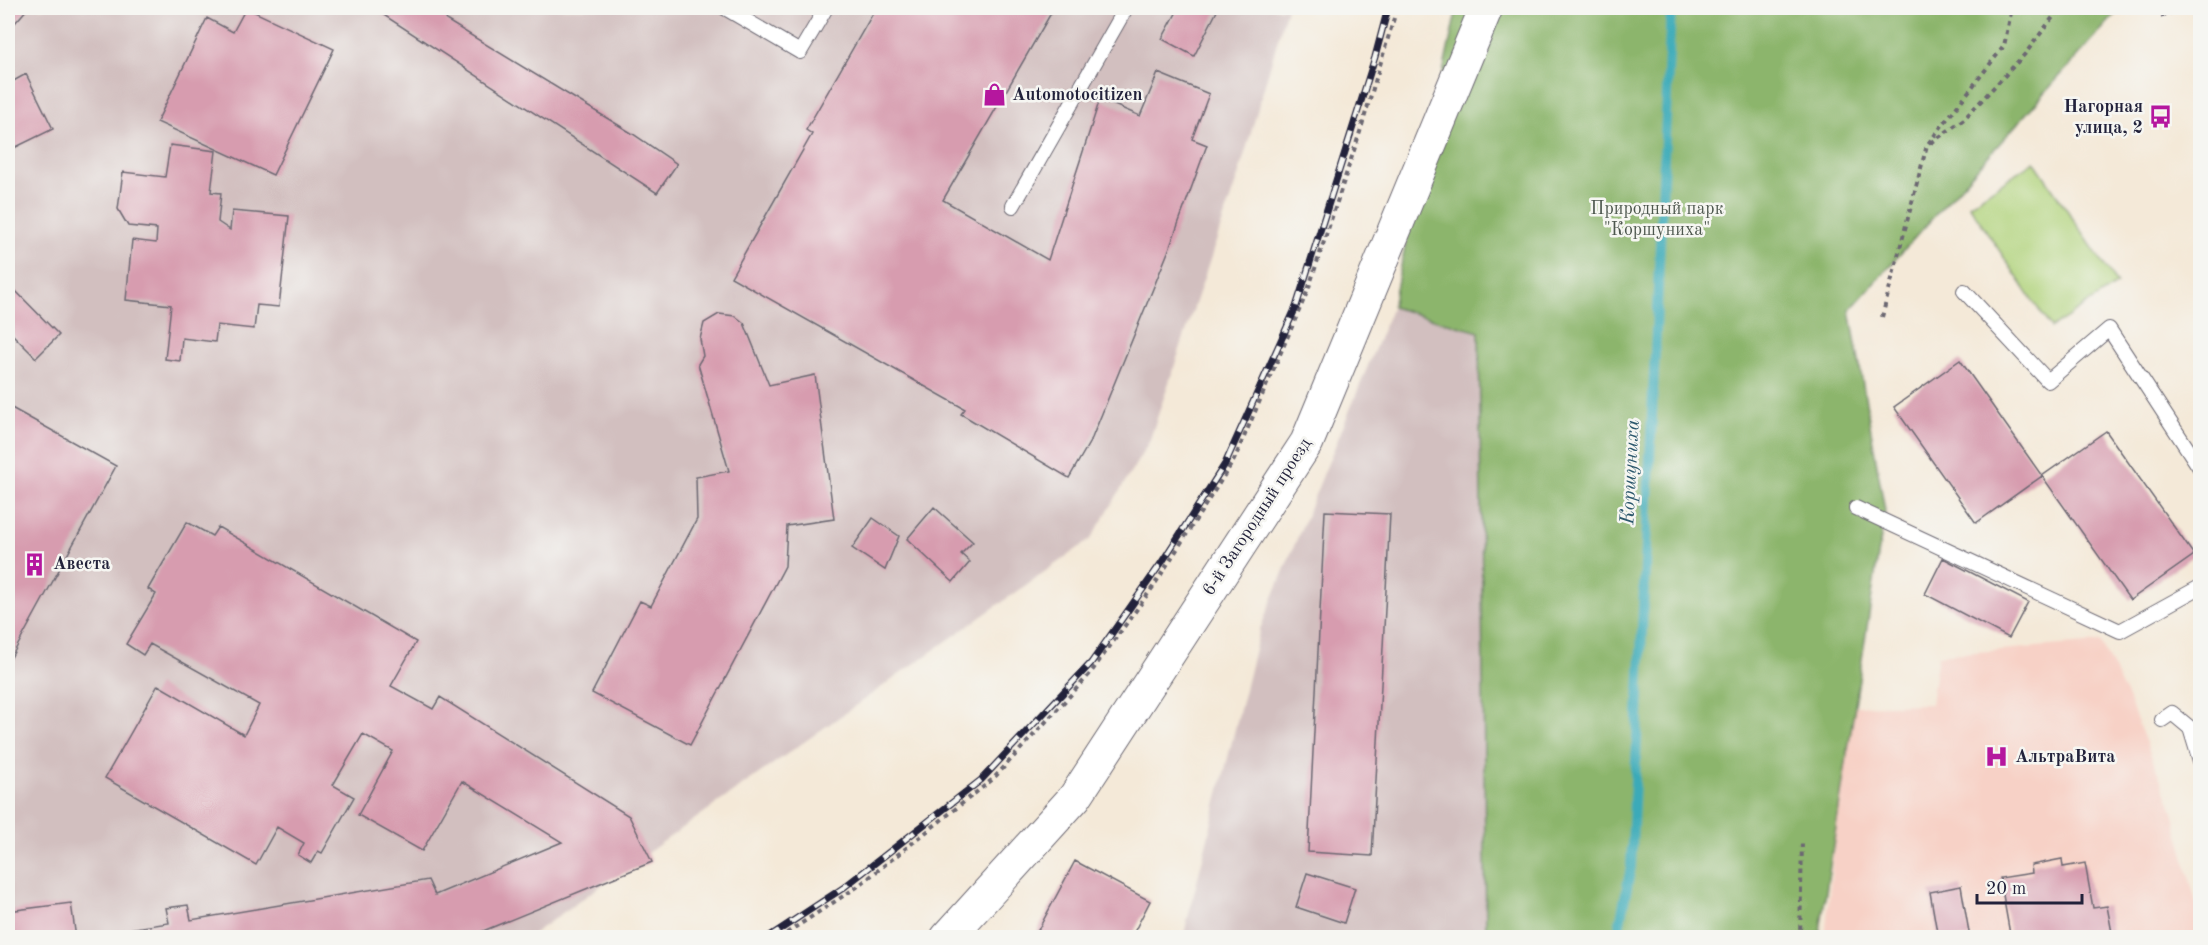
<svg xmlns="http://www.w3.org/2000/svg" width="2208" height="945" font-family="'Old Standard TT',serif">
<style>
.built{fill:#f7d1c6}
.industrial{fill:#d2bfbf}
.green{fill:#b1d37c;stroke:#6a7a5c;stroke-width:1.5}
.forest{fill:#8cb56c;stroke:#576c54;stroke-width:1.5}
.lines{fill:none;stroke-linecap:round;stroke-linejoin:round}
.stream{stroke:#3aaab8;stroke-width:10}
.building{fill:#d79caf}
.service-casing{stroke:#6c6872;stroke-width:16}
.tertiary-casing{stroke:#6c6872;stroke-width:35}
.path{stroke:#6c6872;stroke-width:4;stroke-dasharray:4.5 4.5;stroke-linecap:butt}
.service{stroke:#fff;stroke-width:14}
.tertiary{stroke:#fff;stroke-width:33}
.rail-casing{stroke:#22223b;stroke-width:7}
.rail{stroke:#f6f6f2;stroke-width:4.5;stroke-dasharray:14;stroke-linecap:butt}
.labels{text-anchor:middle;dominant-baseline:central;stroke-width:5;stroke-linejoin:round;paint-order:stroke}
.poi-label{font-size:18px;font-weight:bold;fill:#22223b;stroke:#f6f6f2;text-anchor:start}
.park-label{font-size:18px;fill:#4d574e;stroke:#f6f6f2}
.street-label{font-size:18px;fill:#22223b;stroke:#f6f6f2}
.water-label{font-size:20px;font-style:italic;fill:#2c586d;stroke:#f6f6f2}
</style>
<rect width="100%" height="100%" fill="#f6f6f2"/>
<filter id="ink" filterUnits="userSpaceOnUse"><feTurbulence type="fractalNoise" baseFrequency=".0167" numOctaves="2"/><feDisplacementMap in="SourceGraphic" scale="12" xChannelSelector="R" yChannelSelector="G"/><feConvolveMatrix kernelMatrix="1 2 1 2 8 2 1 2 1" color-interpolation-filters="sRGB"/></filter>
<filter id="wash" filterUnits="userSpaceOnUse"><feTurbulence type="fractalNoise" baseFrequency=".008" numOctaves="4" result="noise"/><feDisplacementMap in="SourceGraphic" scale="24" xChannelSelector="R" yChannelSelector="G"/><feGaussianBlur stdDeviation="1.35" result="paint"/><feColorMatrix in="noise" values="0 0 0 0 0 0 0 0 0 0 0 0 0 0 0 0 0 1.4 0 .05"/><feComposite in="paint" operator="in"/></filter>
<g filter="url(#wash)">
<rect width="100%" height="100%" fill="#f4e9d8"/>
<path class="built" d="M2100,642l28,56 44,110 28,112v17l-375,1 23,-232 83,-2 7,-49z"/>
<path class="industrial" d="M8,8h1279l-47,162 -91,272 -58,97 -564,399 -519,-1z
M1392,307l87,25 7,605 -303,1 77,-309z"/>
<path class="green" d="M2034,161l83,123 -66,44 -82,-123z"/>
<path class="forest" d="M1457,8h664l-271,302 35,201 -66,426h-333l-7,-605 -87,-25z"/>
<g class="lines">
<path class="stream" d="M1617,938l14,-71 40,-859"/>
</g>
<g id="blocks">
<path class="building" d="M8,8h20l-20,23z
M246,8l88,41 -61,126 -116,-53 50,-104 26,14z
M373,8h80l-7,12 187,114 44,30 -20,29z
M876,8h178l-111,192 105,60 52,-161 40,17 18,-43 51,21 -17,45 15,6 -39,107 -76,186 -23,40 -108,-64 4,-5 -234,-132 81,-143 -6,-4z
M1179,8h30l8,3 -23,45 -32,-17z
M26,74l27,55 -41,20 -4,-8v-57z
M170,145l46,6 -5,41 10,1 -3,29 12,8 2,-19 57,5 -10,91 -22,-2 -3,24 -37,-4 -2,17 -33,-4 -2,23 -15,-2 6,-54 -45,-5 6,-60 24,3 1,-14 -29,-3 -10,-17 5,-37 42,5z
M8,283l51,52 -23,23 -28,-28z
M719,314l16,2 9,7 25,62 46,-10 19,144 -47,7 -2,40 -95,179 -98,-52 48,-92 11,5 46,-87 -1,-42 33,-6 -31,-107 5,-8 -3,-17 4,-16z
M1960,360l82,116 -66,47 -82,-116z
M8,406l108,60 -108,197z
M2106,431l88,124 -64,45 -88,-124z
M934,507l39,35 -12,12 9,8 -17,20 -46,-43z
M1325,511l65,3 -18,342 -64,-4z
M873,518l26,18 -14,34 -33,-22z
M187,522l25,14 6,-9 198,115 -25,44 42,23 7,-12 189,119 23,46 -186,76h-350v-7l53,-8 -3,-15 22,-3 3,15 237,-40 7,15 127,-53 -100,-61 -40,70 -64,-36 35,-64 -30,-17 -30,51 21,12 -32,56 -4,-2 -7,12 -13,-8 6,-12 -27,-16 -21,38 -151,-87 53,-93 86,50 15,-30 -109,-61 -7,11 -17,-11 30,-50 -8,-5z
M1943,558l85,44 -19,36 -84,-44z
M2062,859l1,8 22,-4 8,45 14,-2 6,32h-116l13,-4 -10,-56 32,-5 -1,-8z
M1075,861l75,40 -19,37h-88l-7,-4z
M1307,873l48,15 -11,35 -48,-16z
M1961,886l9,52h-32l-8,-46z
M71,903l5,35h-68v-27z"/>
</g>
</g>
<g filter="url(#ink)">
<use href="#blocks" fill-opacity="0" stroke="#6c6872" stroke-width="1.5"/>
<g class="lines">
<defs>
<path id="service" d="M725,8l75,44 26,-44
M1013,206l113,-198
M1964,291l84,90 61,-52 91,139
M1856,508l264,123 80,-44
M2162,720l10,-7 18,15 10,33"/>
<path id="tertiary" d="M947,938l128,-141 232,-355 179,-434"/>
</defs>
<use href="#service" class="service-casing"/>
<use href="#tertiary" class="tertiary-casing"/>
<path class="path" d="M2161,16l26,-8
M1931,143l33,-24 61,-65 35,-46
M1882,317l45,-172 77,-99 8,-38
M779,938l78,-51 136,-108 96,-104 64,-88 81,-127 74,-170 52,-158 37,-124
M1800,938l2,-97"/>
<use href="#service" class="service"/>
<use href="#tertiary" class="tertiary"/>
<defs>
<path id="rail" d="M767,938l76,-50 138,-108 110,-117 71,-101 63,-98 71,-157 79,-250 13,-49"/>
</defs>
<use href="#rail" class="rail-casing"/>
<use href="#rail" class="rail"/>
</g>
</g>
<defs>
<symbol id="shop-bare" viewBox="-9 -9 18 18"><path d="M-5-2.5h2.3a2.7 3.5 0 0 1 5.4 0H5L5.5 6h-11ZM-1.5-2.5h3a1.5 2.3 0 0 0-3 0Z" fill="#b5179e" stroke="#f6f6f2" stroke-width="2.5" paint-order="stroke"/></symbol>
<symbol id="bus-bare" viewBox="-9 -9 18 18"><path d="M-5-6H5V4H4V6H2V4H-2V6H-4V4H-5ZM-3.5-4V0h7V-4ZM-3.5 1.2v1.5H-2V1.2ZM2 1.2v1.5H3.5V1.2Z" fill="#b5179e" stroke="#f6f6f2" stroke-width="2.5" paint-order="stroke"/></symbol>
<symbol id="building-bare" viewBox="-9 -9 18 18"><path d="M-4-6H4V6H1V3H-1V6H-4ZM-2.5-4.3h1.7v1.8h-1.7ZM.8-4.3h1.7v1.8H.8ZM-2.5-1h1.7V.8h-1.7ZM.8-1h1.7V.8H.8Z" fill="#b5179e" stroke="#f6f6f2" stroke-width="2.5" paint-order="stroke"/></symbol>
<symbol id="hospital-bare" viewBox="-9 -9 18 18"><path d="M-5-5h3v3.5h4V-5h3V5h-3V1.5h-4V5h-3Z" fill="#b5179e" stroke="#f6f6f2" stroke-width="2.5" paint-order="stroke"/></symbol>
</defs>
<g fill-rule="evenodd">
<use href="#shop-bare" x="978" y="78" width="33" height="33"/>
<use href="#bus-bare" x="2144" y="100" width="33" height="33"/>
<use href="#building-bare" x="18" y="548" width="33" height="33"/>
<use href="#hospital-bare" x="1980" y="740" width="33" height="33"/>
</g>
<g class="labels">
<g class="poi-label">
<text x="1012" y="95">Automotocitizen</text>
<text x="2143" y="107" text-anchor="end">Нагорная<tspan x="2143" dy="21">улица, 2</tspan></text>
<text x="53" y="564">Авеста</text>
<text x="2015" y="757">АльтраВита</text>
</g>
<g class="park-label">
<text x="1657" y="209">Природный парк<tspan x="1657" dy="21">"Коршуниха"</tspan></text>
</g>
<g class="street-label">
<text transform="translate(1257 517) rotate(-57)">6-й Загородный проезд</text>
</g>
<g class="water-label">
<text transform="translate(1631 472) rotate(-87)">Коршуниха</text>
</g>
</g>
<rect width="2208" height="945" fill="none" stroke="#f6f6f2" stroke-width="30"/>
<path d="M1977 894v9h105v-9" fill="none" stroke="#22223b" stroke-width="3"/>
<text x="1986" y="894" font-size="18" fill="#22223b" stroke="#f6f6f2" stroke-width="4.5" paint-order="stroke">20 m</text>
</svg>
